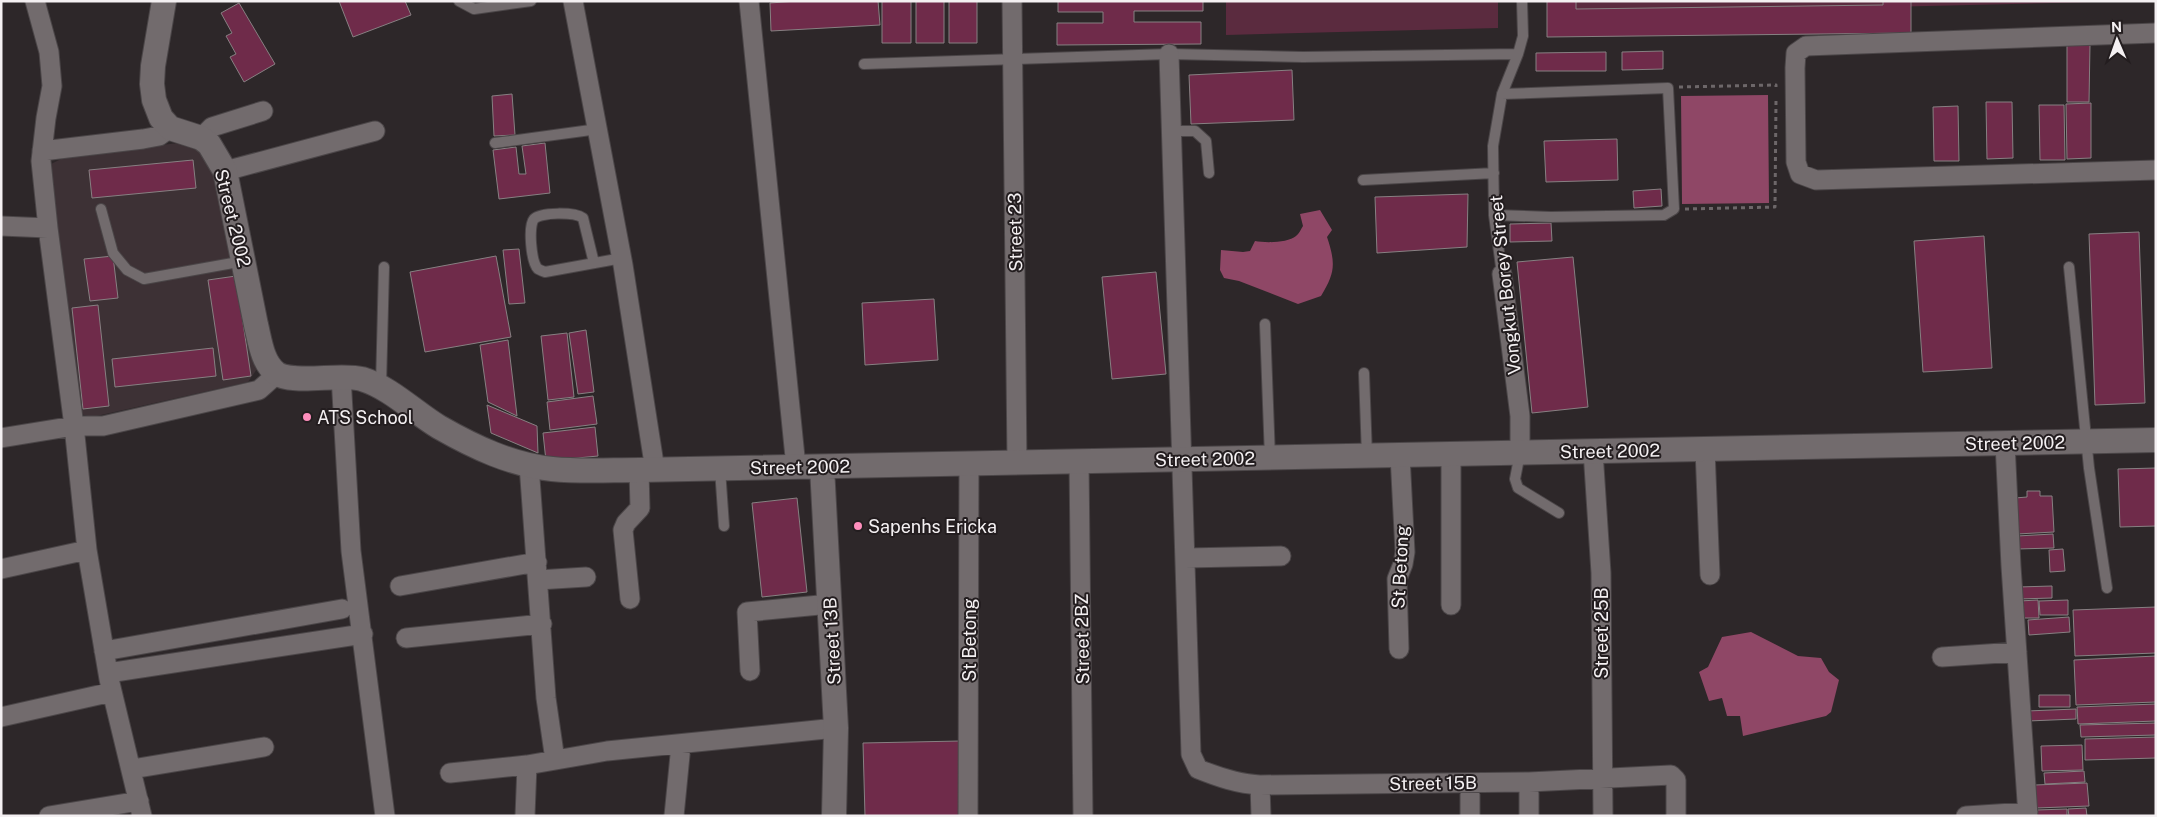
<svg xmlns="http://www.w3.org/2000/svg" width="2157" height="817" font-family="'Public Sans',sans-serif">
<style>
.built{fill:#3d3135}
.green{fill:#5b2b3f}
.water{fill:#8f4766}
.building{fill:#6f2b4a;stroke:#878082}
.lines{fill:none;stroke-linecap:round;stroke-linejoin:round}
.service-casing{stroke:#4b4648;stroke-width:12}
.minor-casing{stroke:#4b4648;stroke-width:21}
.tertiary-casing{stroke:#4b4648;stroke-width:26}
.path{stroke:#6d6769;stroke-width:3;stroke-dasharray:4 4;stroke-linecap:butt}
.service{stroke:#726b6d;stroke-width:10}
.minor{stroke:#726b6d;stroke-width:19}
.tertiary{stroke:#726b6d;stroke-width:24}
.poi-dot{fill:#fe8ebc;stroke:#231d1f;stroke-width:2}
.labels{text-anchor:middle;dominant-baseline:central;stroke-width:4;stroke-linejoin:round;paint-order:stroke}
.street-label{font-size:18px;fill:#f4f0f2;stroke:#231d1f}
.poi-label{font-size:18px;fill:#f4f0f2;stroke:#231d1f;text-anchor:start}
</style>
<rect width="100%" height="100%" fill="#2d2729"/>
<path class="built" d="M196,141l14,16 47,212 -9,13 -156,35 -12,-3 -5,-12 -24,-238 16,-8z"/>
<path class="green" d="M1226,1h272v27l-272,7z
M1551,1h582l-582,14z"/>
<path class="water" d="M1768,95l1,108 -87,1 -1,-108z
M1320,210l12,20 -5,7c9,27 8,36 -6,59l-23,8 -59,-23 -15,-3 -4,-8 1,-20 22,2 7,-1 5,-10c10,2 33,2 41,-5 3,-2 5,-7 7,-10l-3,-12z
M1751,632l47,24 23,2 8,14 10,8 -8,32 -5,4 -83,20 -3,-20h-13l-5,-18 -13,3 -10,-29 9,-5 14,-30z"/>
<path class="building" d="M339,1h66l6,14 -58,22z
M797,1h81l2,24 -109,6 -1,-28z
M882,1h29v42h-29z
M916,1h28v42h-28z
M949,1h28v42h-28z
M1058,1h145v10h-69v11h67v22l-144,1v-22h46v-11h-45z
M1547,1h29v8l307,-4v-4h28v32l-364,4z
M239,3l36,61 -31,18 -14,-25 6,-3 -10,-18 6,-3 -11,-20z
M2067,44h23l-1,58h-22z
M1663,51v18l-41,1v-18z
M1606,52v19h-70v-18z
M1292,70l2,50 -103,4 -2,-49z
M512,94l3,41 -21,1 -2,-40z
M1986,102h26l1,56 -26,1z
M2091,103v55l-24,1 -1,-55z
M2039,105h25l1,55h-25z
M1958,106l1,55h-25l-1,-54z
M1617,139l1,41 -72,2 -2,-41z
M545,143l5,50 -51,6 -6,-49 23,-3 3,27h7l-4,-28z
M193,160l3,28 -104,10 -3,-28z
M1661,189l1,17 -28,2 -1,-17z
M1468,194l-1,53 -90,6 -2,-56z
M1551,223l1,18 -42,1v-18z
M2139,232l6,171 -50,2 -6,-171z
M1984,236l8,132 -69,4 -9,-131z
M519,249l6,54 -16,1 -6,-54z
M113,256l5,42 -28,3 -6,-42z
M496,256l15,81 -86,15 -15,-80z
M1573,257l15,150 -56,6 -15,-151z
M1156,272l10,102 -54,5 -10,-102z
M236,276l15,100 -28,4 -15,-100z
M934,299l4,61 -73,5 -3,-62z
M98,305l11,101 -26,3 -11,-101z
M586,330l8,62 -16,2 -9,-61z
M567,333l7,64 -26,3 -7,-64z
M508,340l9,76 -29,-14 -8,-57z
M213,348l3,28 -101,11 -3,-28z
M593,396l4,28 -47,6 -3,-28z
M487,405l50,21 1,27 -47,-20z
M595,427l3,29 -52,5 -3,-28z
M2156,468v58l-36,1 -2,-58z
M2027,491h13v5h12l2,36 -37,2 -2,-36 12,-1z
M797,498l10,94 -45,5 -10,-94z
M2053,534l1,14 -37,1v-13z
M2063,549l2,22 -15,1 -1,-22z
M2052,586v12l-33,1 -1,-12z
M2038,600l1,18h-19l-1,-17z
M2068,600v15h-28l-1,-14z
M2156,607v46l-81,3 -2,-46z
M2069,617l1,15 -41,3 -1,-15z
M2156,656v46l-80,3 -2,-45z
M2039,695h31v12h-31z
M2156,704v17l-78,3 -1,-17z
M2076,709v10l-48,2 -1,-10z
M2156,723v12l-75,2 -1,-12z
M2156,737v21l-71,2v-21z
M960,741l2,75h-97l-2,-73z
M2082,745l1,25 -41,1 -1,-25z
M2084,771l1,11 -40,2 -1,-11z
M2087,783l2,23 -53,2 -1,-23z
M2086,808l1,8h-18l-1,-7z
M2067,809v7h-30l-1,-6z"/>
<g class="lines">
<defs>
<path id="service" d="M459,1l15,8 57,-8
M864,64l305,-10 134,3 215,-3
M1171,131h24l11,10 3,32
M495,143l103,-14
M1363,180l131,-7
M101,209l12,44 14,17 17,9 100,-18
M1494,215l57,2 113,-2 10,-6 -6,-121 -166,6
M594,263l-11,-45c-8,-6 -43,-6 -49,1 -6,7 -3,43 4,50 2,1 4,2 7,3l77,-14
M2069,267l20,201 18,120
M1502,274l-8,-59 -1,-69 9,-52 16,-40 5,-18 -1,-35
M1265,324l5,134
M1364,373l3,83
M381,386l3,-119
M1520,453l-5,26 3,9 41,25
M720,469l4,57"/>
<path id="minor" d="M35,1l14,51 3,34 -6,32 -5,43 7,67 26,198 13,124 22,129 33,137
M573,1l50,264 32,205
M749,1l47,466
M1012,1l5,462
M2156,33l-350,13 -10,7 -1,15 1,94 4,12 16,6 340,-10
M1169,54l22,700 7,15c20,8 40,15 62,16l269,-3 142,-7 5,5v36
M201,138l11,-11 51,-16
M42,151l101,-12 16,-3 11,-8
M225,171l150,-40
M1,226l47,2
M1502,274l18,142v37
M341,376l10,175 34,265
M1,438l73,-12h29l156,-36 18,-16
M2005,443l6,123 17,250
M1705,449l5,126
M1593,451l8,122 2,243
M1451,454v151
M1079,461l4,355
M529,465l17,233 9,62
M1185,558l96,-2
M1,569l86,-19
M538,580l48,-3
M400,586l137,-24
M630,599l-7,-69 3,-7 14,-15 -1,-38
M406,638l136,-14
M1399,649l-2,-70 6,-15 2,-12 -5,-97
M104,651l238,-42
M1942,657l75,-5
M750,671l-3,-59 83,-8
M108,673l255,-39
M1,717l111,-25
M132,769l132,-22
M450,773l77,-8 80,-14 229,-23
M1529,782v34
M1470,783v33
M1260,785l1,31
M49,816l90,-15
M525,816l2,-51
M674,816l7,-71
M968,816l1,-352
M1966,816l62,-4"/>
<path id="tertiary" d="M164,1l-11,65 -1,18 2,16 7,18 9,10 31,10 8,6 16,27 31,154c4,16 6,37 20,48 16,12 64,0 86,6 29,9 52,33 77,48 35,20 73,38 113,42 29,3 58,1 87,1l1517,-30
M822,467l14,261 -2,88"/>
</defs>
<use href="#service" class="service-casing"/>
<use href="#minor" class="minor-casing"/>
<use href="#tertiary" class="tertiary-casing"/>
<path class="path" d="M1679,87l97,-2v2
M1685,209l90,-2 1,-106"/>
<use href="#service" class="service"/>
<use href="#minor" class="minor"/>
<use href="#tertiary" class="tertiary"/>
</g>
<g class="poi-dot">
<circle cx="307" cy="417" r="5"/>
<circle cx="858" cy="526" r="5"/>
</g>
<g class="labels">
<g class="street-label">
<text transform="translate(233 218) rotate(76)">Street 2002</text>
<text transform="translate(1015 232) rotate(-91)">Street 23</text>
<text transform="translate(1505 285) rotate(-96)">Vongkut Borey Street</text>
<text transform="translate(2015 443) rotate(-1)">Street 2002</text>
<text transform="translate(1610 451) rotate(-1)">Street 2002</text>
<text transform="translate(1205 459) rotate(-1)">Street 2002</text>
<text transform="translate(800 467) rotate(-1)">Street 2002</text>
<text transform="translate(1400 567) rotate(-87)">St Betong</text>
<text transform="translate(1601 633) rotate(-90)">Street 25B</text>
<text transform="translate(1082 639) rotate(-91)">Street 2BZ</text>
<text transform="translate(969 640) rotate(-90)">St Betong</text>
<text transform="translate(832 641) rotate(-93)">Street 13B</text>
<text transform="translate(1433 783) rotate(-1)">Street 15B</text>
</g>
<g class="poi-label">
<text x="317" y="417">ATS School</text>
<text x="868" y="526">Sapenhs Ericka</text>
</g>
</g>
<rect width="2157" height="817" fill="none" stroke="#f4f0f2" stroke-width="5"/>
<g transform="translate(2117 40) rotate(358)" stroke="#231d1f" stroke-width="4" paint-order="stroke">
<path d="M0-4L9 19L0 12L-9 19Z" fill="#f4f0f2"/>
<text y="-8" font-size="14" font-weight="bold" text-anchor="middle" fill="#f4f0f2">N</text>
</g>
</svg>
